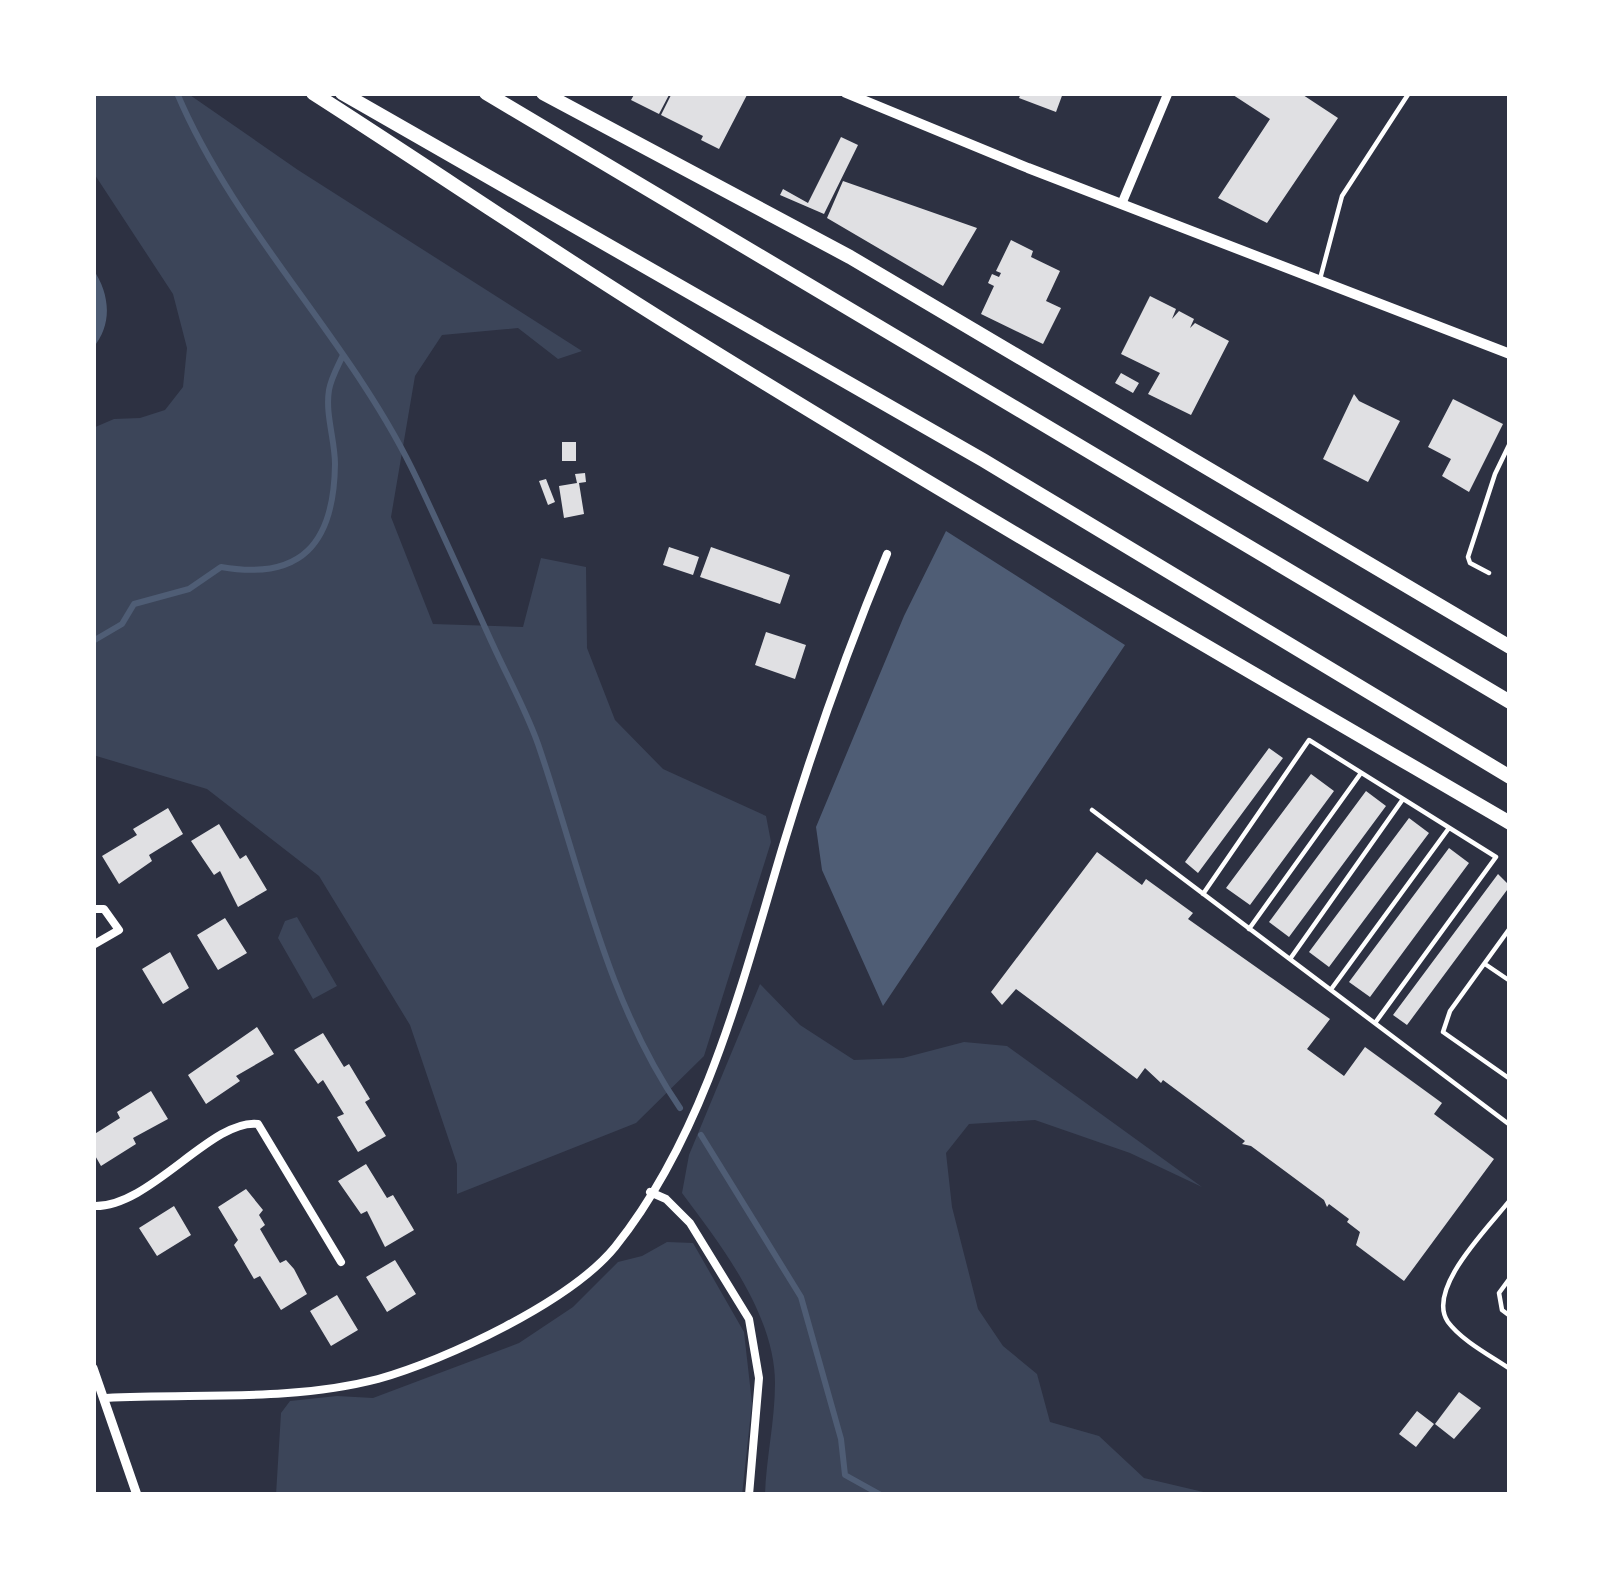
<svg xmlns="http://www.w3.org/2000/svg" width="1603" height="1588" font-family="'PT Sans',sans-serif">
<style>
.green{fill:#3c4559}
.water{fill:#4f5d75}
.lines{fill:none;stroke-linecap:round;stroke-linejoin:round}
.stream{stroke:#4f5d75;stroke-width:6}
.building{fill:#e0e0e3}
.service{stroke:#fff;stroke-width:4.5}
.minor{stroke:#fff;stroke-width:8}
.tertiary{stroke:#fff;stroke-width:9}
.secondary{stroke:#fff;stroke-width:10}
.motorway{stroke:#fff;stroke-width:14}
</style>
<rect width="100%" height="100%" fill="#2d3142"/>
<path class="green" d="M93,93h94l111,77 284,181 -24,8 -40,-31 -76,7 -27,41 -24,141 42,107 90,3 18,-69 45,9 1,81 28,72 48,49 103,47 5,26 -67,214 -68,67 -179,71v-30l-47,-139 -91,-149 -112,-87 -114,-34v-327l21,-9 26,-1 25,-8 18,-23 4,-39 -14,-54 -80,-122z
M297,917l40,69 -24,13 -35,-61 7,-17z
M760,984l40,41 54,35 49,-2 61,-16 43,4 195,141 -72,-34 -95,-33 -66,4 -23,29 6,54 26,102 25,37 34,28 13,48 49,14 45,42 72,17h-451c1,-36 10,-74 10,-112 0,-68 -54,-138 -93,-190l7,-38z
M667,1242l26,1 51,89 8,71 -10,92h-466l5,-82 9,-12 47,-5 36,2 146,-55 54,-36 45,-45 24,-6z"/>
<path class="water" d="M93,269c17,25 20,55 0,79z
M946,531l179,114 -242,361 -61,-136 -6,-43 88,-211z"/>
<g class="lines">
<path class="stream" d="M177,93c59,140 176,249 240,386 26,55 51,111 76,166 15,33 33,65 45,99 42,122 68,257 142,364
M93,641l29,-17 12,-20 55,-15 32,-22c80,14 113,-23 114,-103 0,-24 -10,-50 -6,-74 2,-12 9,-24 14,-35
M701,1135l100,162 40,142 4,36 36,20"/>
</g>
<path class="building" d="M635,93h35l-11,21 -28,-14z
M672,93h76l-29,56 -18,-9 2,-4 -42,-21z
M1021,93h42l-7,19 -37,-14z
M1230,93h70l38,25 -71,105 -49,-25 52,-79z
M841,137l17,8 -34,69 -44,-19 3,-6 25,14z
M843,181l134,47 -34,58 -116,-68z
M1011,240l22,11 -2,6 29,14 -14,30 15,7 -18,36 -62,-30 13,-28 -6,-3 4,-9 7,3 2,-4 -5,-2z
M1150,296l26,13 -4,10 7,-8 15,8 -4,9 5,-5 34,18 -38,74 -43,-21 12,-21 -39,-19z
M1121,373l18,10 -6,10 -18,-10z
M1354,394l5,7 41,20 -32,61 -45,-23z
M1453,399l50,25 -34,68 -27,-16 9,-17 -23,-12z
M562,442h14v19h-14z
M585,473l1,9 -7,1 5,31 -20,4 -5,-32 18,-3 -2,-9z
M546,479l9,23 -7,3 -9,-24z
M669,547l30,10 -6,18 -30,-10z
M711,547l79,28 -10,29 -80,-27z
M766,632l40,13 -11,34 -40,-14z
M1269,748l14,10 -85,115 -13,-11z
M1311,774l23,17 -84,114 -24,-17z
M1366,791l20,15 -97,131 -20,-15z
M168,808l15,26 -34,21 3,6 -33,23 -17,-28 35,-21 -4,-6z
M1409,818l20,15 -100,134 -20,-15z
M219,824l21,35 6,-4 21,35 -29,17 -18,-36 -6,4 -23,-34z
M1449,848l20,15 -99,134 -21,-15z
M1097,852l45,33 4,-6 47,34 -5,6 142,100 -23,30 37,27 21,-29 77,56 -8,11 60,45 -90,122 -48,-36 4,-13 -13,-10 2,-3 -20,-15 -2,3 -3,-7 -73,-54 -9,-2 3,-3 -82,-61 -2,3 -16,-15 -8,11 -121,-90 -14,16 -11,-13z
M1498,874l12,12 -103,139 -14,-10z
M225,918l22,35 -29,17 -21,-35z
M170,952l19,36 -26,16 -21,-35z
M257,1027l17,27 -38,22 4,5 -34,23 -18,-29z
M323,1033l21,34 5,-3 21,35 -5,3 21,34 -28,16 -21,-35 7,-3 -21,-34 -5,4 -24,-34z
M151,1091l17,28 -35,19 3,6 -35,22 -8,-14v-17l27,-17 -3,-6z
M366,1164l21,34 6,-3 21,35 -29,17 -18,-36 -6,3 -23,-33z
M246,1189l17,21 -4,5 6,10 -5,4 14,24 6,10 6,-3 8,9 13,25 -26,16 -21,-34 -6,3 -20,-34 4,-5 -20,-33z
M174,1206l17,29 -34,21 -18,-28z
M395,1260l21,34 -29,18 -21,-35z
M337,1295l21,35 -27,16 -21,-35z
M1459,1392l22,16 -27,31 -19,-15z
M1417,1411l17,13 -18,23 -17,-13z"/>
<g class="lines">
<path class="service" d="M1320,279l22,-83 67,-103
M1489,573l-19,-10 -2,-6 27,-83 15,-31
M1092,810l418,315
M1203,894l106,-154 187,117 -121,166
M1510,928l-60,83 -7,21 67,47
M1249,929l112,-156
M1290,959l113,-160
M1485,964l25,17
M1332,988l117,-160
M1510,1200c-20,26 -85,89 -62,122 14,19 43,34 62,47
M1510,1278l-11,15 3,17 8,6"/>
<path class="minor" d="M93,909h11l15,21 -26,15
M650,1192l16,7 24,24 59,96 10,59 -10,117
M93,1206c56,3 119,-88 165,-82l83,138
M106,1398c89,-5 184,4 272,-19 68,-19 192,-77 237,-132 91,-114 127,-264 168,-401 30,-99 64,-196 104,-292"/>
<path class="tertiary" d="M1122,203l46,-110
M93,1368l44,127"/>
<path class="secondary" d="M846,93l182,75 482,186"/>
<path class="motorway" d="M313,93c128,82 253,168 382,247 268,166 542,324 815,483
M342,93l641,367 527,317
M486,93l1024,609
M543,93l307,164 660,390"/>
</g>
<rect width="1603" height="1588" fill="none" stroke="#ffffff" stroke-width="192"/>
</svg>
